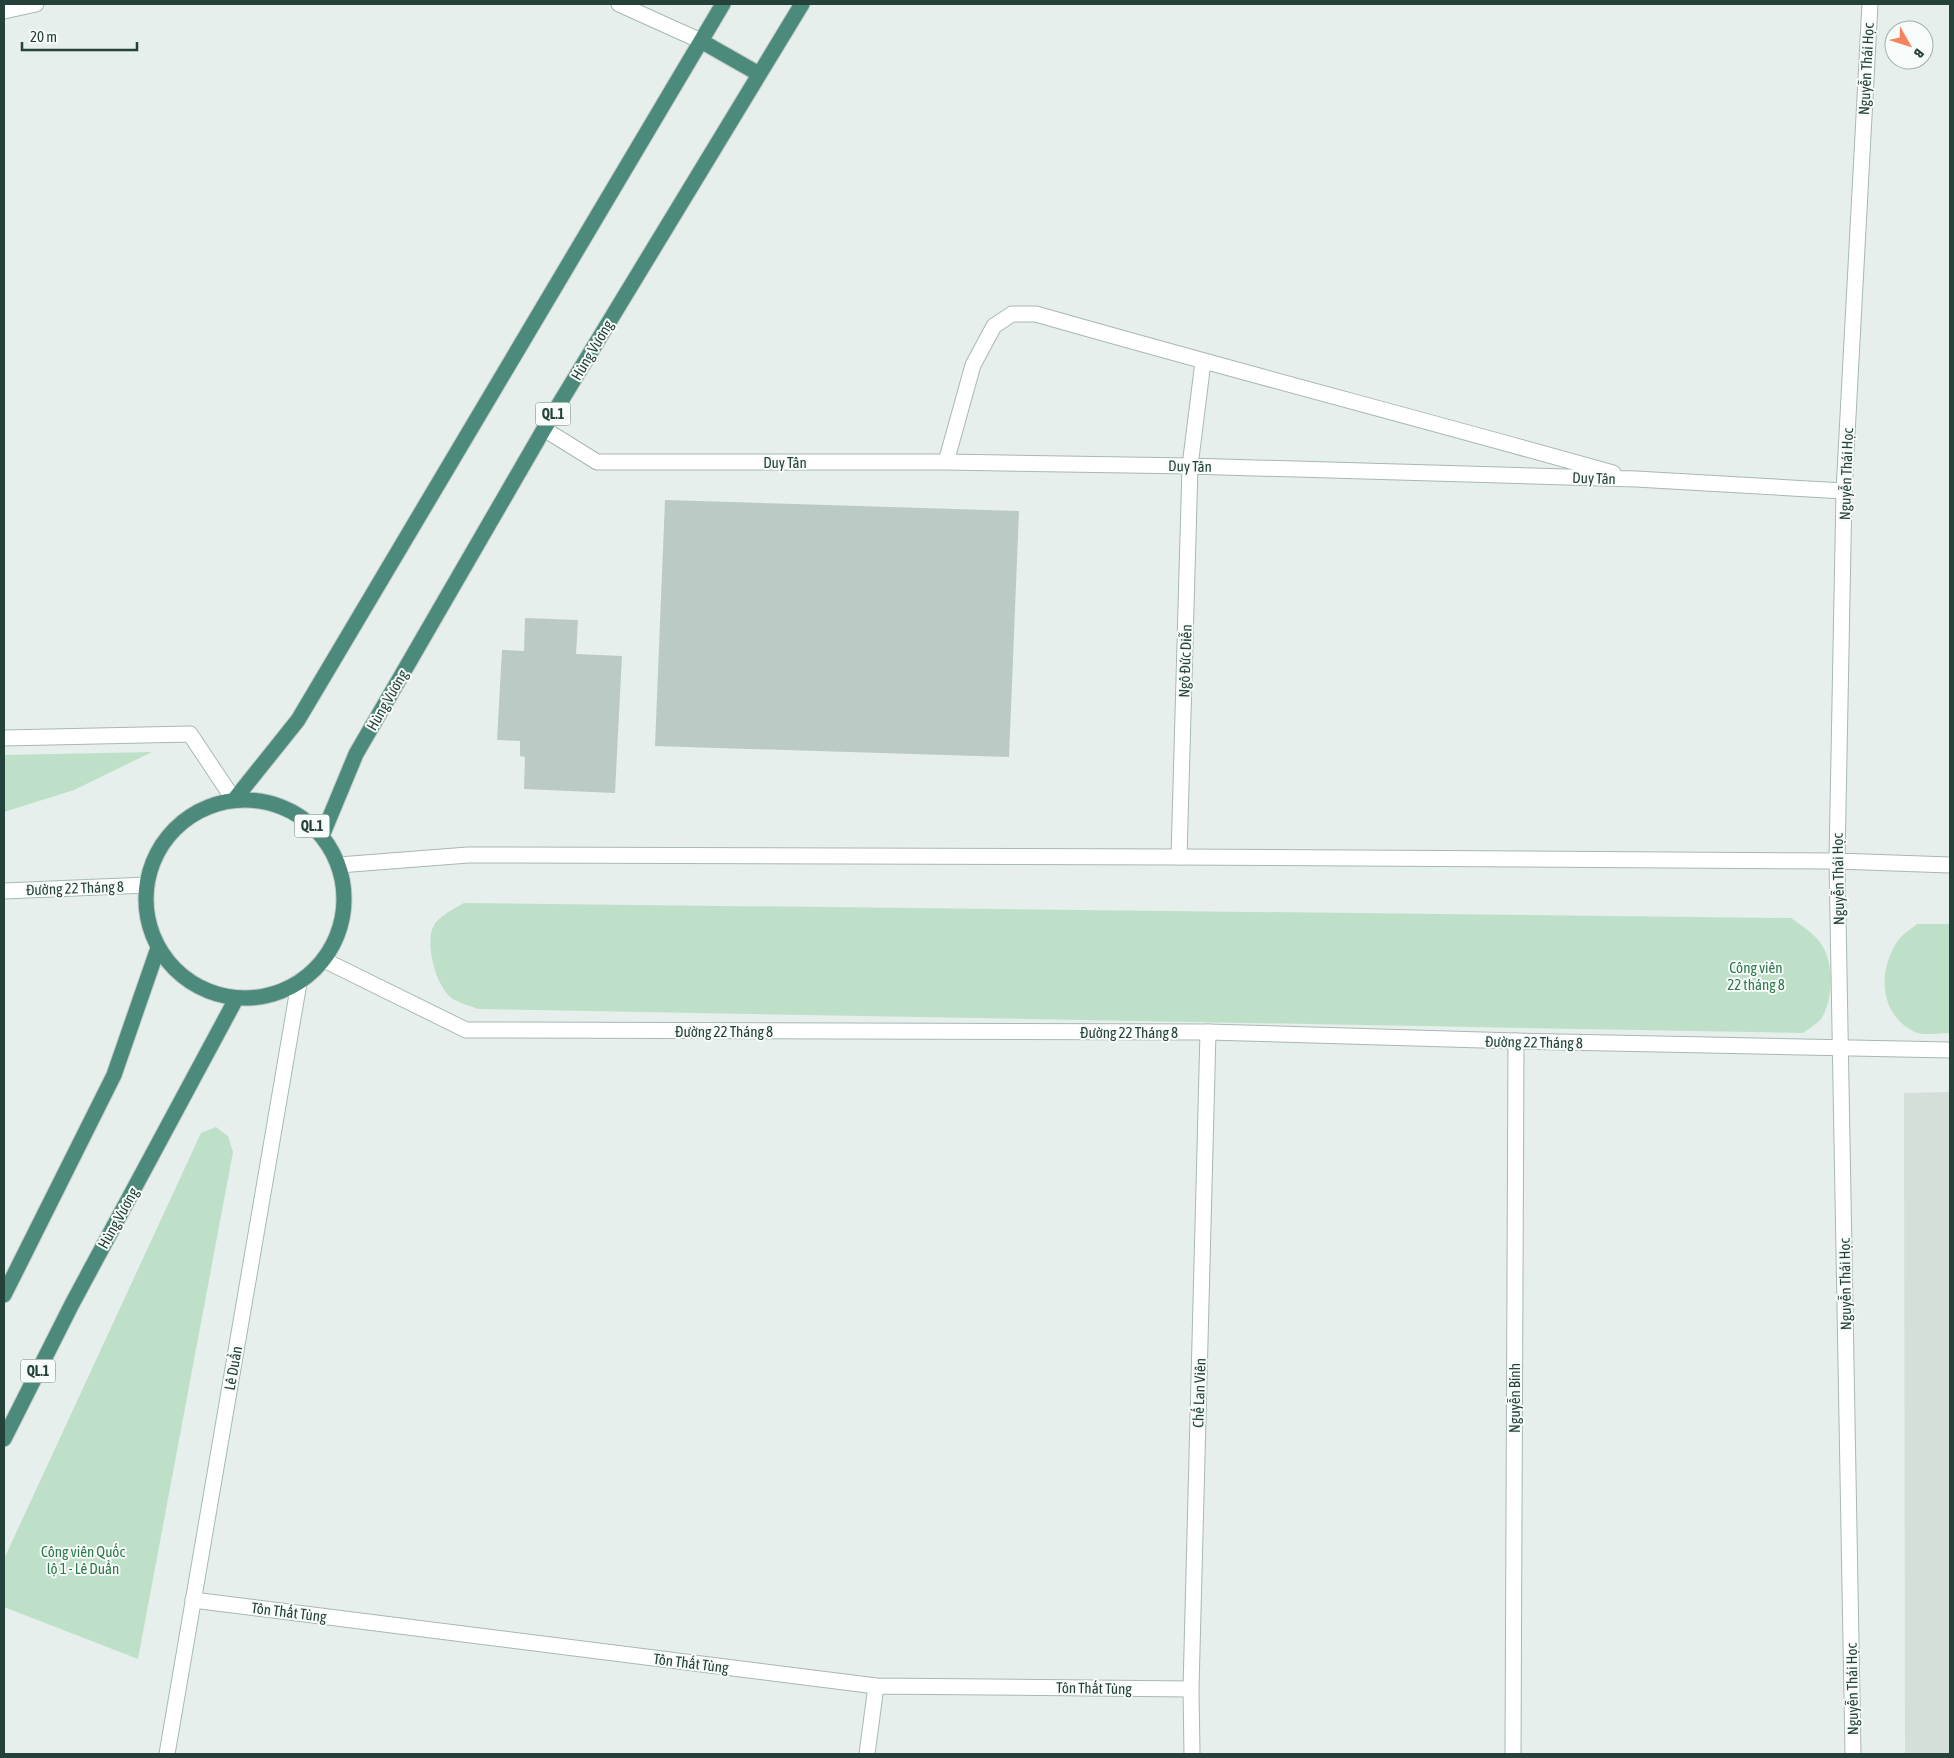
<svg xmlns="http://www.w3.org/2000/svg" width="1954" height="1758" font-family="'Asap Condensed',sans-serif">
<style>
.built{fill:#d4dfda}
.green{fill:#bfe0c8}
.building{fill:#bbcac4}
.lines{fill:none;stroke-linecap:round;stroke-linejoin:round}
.service-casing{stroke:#a8b8b2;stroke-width:17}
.minor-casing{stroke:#a8b8b2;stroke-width:17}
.tertiary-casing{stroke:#a8b8b2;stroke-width:17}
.secondary-casing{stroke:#a4bbb3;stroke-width:17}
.trunk-casing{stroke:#c2cac8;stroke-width:17}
.service{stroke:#fff;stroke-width:15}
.minor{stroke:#fff;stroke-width:15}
.tertiary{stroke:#fff;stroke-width:15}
.secondary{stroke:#fff;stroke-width:15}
.trunk{stroke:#4c8a7c;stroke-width:15}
.labels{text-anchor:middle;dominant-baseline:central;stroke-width:4;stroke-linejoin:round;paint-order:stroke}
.shield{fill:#f7fbf9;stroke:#637a73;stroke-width:1}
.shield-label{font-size:14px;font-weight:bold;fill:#24423a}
.street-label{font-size:15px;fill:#24423a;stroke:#f7fbf9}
.park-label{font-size:15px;fill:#2d7a4b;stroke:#f7fbf9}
</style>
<rect width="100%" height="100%" fill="#e6efeb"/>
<path class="built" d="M1950,1092v662h-45l-1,-661z"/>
<path class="green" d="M152,752l-78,38 -70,22v-57z
M464,903l1327,15c11,8 26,17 32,29 11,18 10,55 -2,72 -4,5 -13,10 -18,14l-1325,-24c-8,-3 -18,-6 -25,-10 -17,-11 -28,-54 -20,-72 5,-11 21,-18 31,-24z
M1917,924h33v109c-10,0 -26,3 -35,-1 -35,-16 -38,-60 -18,-90 4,-7 14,-13 20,-18z
M216,1127l12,9 5,16 -95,507 -134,-52v-48l197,-426z"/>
<path class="building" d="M665,500l354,11 -10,246 -354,-11z
M525,618l53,2 -2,34 46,2 -7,137 -91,-4 1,-32 -5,-1v-15l-23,-1 5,-90 22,1z"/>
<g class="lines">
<defs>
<path id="service" d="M4,11l32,-7"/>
<path id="minor" d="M619,4l82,37
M544,429l53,33h349l244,4 446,13 208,12
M946,462l27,-97 21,-39 18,-12h24c192,55 385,105 577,159
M4,738l186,-4 44,66
M1179,857l11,-391 13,-104
M193,1600l683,86 315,3
M867,1754l9,-68
M1192,1754l-1,-65 17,-657
M1513,1754l3,-713"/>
<path id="tertiary" d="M339,865l129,-10 711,2 658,4 113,4
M324,960l142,70 742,2 308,9 434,9
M1853,1754l-16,-893 7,-370 26,-487"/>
<path id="secondary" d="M4,891l143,-6
M167,1754l132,-771"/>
<path id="trunk" d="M701,41l58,33
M234,800l64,-80 425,-716
M146 899a99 99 0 1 1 198 0a99 99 0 1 1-198 0Z
M322,836l34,-82 188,-325 258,-425
M4,1295l110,-220 44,-127
M4,1439l68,-135 164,-305"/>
</defs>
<use href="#service" class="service-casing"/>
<use href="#minor" class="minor-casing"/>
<use href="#tertiary" class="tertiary-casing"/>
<use href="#secondary" class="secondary-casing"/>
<use href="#trunk" class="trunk-casing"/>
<use href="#service" class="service"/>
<use href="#minor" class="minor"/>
<use href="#tertiary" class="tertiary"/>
<use href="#secondary" class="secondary"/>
<use href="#trunk" class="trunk"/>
</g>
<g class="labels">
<g class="shield">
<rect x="535.5" y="402.5" width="35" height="23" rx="4"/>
<rect x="294.5" y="814.5" width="35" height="23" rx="4"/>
<rect x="20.5" y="1359.5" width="35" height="23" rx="4"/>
</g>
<g class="shield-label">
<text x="553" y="414">QL.1</text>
<text x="312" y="826">QL.1</text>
<text x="38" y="1371">QL.1</text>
</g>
<g class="street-label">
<text transform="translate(1866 69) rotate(-87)">Nguyễn Thái Học</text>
<text transform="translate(592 350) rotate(-59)">Hùng Vương</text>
<text x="785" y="462">Duy Tân</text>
<text transform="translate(1190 466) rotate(1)">Duy Tân</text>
<text transform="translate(1846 474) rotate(-88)">Nguyễn Thái Học</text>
<text transform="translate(1594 478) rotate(2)">Duy Tân</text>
<text transform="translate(1185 661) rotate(-88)">Ngô Đức Diễn</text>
<text transform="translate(387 700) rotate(-60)">Hùng Vương</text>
<text transform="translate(1838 879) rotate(-91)">Nguyễn Thái Học</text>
<text transform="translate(75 888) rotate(-2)">Đường 22 Tháng 8</text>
<text x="724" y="1031">Đường 22 Tháng 8</text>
<text x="1129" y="1032">Đường 22 Tháng 8</text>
<text transform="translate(1534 1042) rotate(1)">Đường 22 Tháng 8</text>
<text transform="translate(118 1218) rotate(-61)">Hùng Vương</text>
<text transform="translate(1845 1284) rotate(-91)">Nguyễn Thái Học</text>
<text transform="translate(233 1368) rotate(-80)">Lê Duẩn</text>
<text transform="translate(1199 1393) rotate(-88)">Chế Lan Viên</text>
<text transform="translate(1514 1398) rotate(-90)">Nguyễn Bính</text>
<text transform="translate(289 1612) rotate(7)">Tôn Thất Tùng</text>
<text transform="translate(691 1663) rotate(7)">Tôn Thất Tùng</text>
<text transform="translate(1094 1688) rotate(1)">Tôn Thất Tùng</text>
<text transform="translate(1852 1689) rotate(-91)">Nguyễn Thái Học</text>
</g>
<g class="park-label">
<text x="1756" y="967">Công viên<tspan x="1756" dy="17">22 tháng 8</tspan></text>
<text x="83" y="1551">Công viên Quốc<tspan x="83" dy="17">lộ 1 - Lê Duẩn</tspan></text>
</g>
</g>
<rect width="1954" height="1758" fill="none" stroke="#24423a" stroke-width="10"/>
<g transform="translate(1909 45) rotate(129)"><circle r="24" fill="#f7fbf9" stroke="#a3b1ad"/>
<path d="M0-4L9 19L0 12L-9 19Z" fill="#f4845f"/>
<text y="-8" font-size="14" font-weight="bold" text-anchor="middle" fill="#24423a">B</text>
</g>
<path d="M22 42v8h115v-8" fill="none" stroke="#24423a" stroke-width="2.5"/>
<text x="30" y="42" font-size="15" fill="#24423a" stroke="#f7fbf9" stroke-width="4" paint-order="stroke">20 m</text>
</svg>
